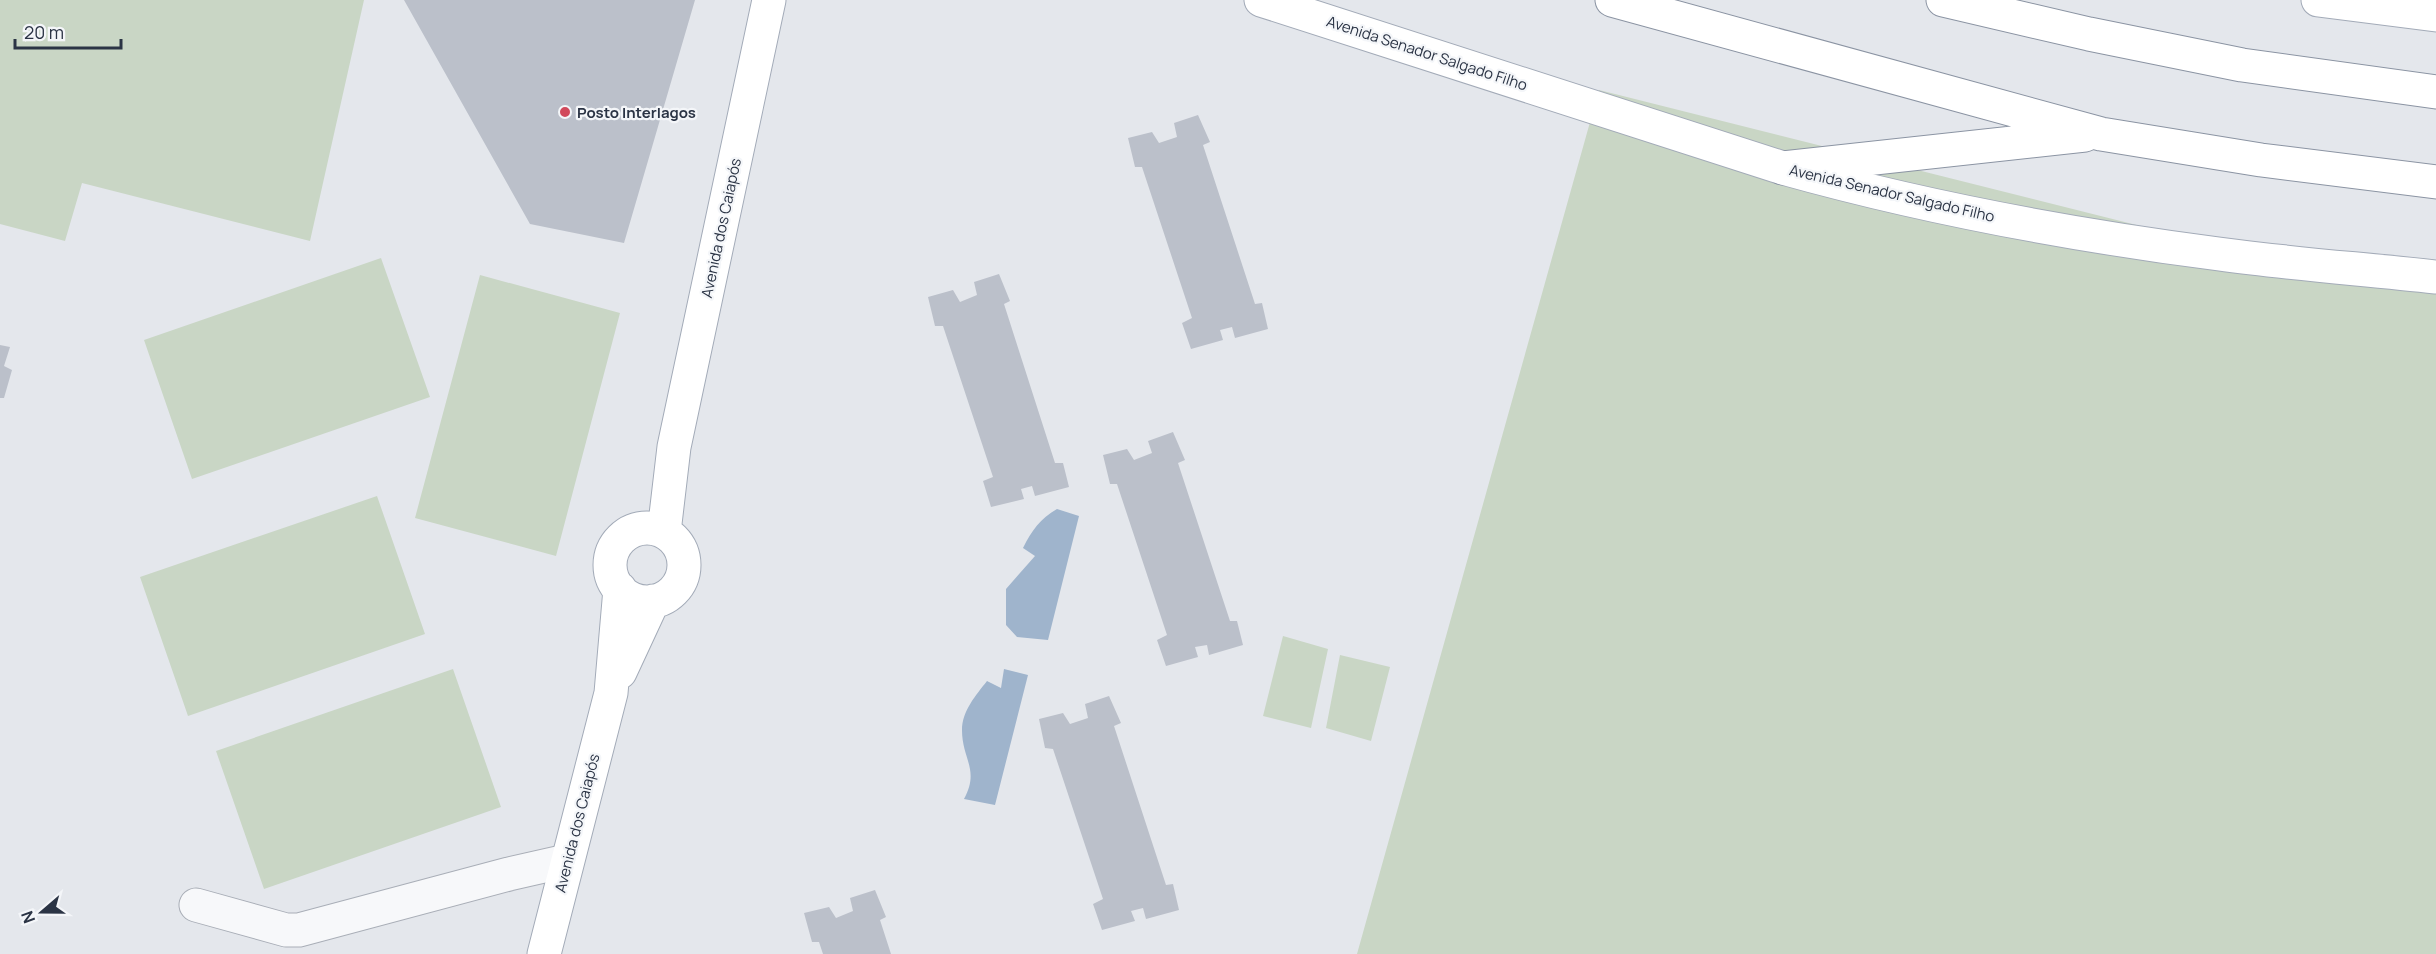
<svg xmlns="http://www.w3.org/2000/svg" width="2436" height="954" font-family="Manrope,sans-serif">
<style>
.green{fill:#c9d6c5}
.water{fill:#9fb4cc}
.building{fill:#bbc0ca}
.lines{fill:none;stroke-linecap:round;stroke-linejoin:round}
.minor-casing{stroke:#a9aeb7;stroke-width:35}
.major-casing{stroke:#a3abb8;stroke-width:35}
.highway-casing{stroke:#8b94a3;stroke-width:35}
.minor{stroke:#f7f8fa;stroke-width:33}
.major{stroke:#fff;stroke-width:33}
.highway{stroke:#fff;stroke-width:33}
.poi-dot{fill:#d1495b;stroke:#f4f6f9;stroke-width:2}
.labels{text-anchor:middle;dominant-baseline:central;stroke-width:4.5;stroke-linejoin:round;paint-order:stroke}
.street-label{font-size:15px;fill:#2b3445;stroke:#f4f6f9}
.poi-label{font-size:15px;font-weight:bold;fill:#2b3445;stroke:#f4f6f9;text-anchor:start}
</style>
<rect width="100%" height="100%" fill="#e4e7ec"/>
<path class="green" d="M0,0h364l-54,241 -228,-58 -17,58 -65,-17z
M1599,90l629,158 208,28v678h-1079z
M381,258l49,139 -238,82 -48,-139z
M480,275l140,38 -64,243 -141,-38z
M377,496l48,138 -237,82 -48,-139z
M1283,636l45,13 -17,79 -48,-12z
M1340,655l50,12 -19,74 -45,-13z
M453,669l48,138 -237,82 -48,-138z"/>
<path class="water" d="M1057,509l22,7 -31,124 -31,-3 -11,-12v-36l29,-33 -12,-8c9,-18 17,-29 34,-39z
M1004,669l24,6 -33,130 -31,-6c16,-29 -2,-40 -2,-69 0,-19 14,-35 25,-49l14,7z"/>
<path class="building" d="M404,0h291l-71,243 -94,-19z
M1198,115l12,27 -7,3 52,159 7,-1 6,26 -33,9 -3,-11 -12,3 3,10 -32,9 -9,-26 10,-5 -50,-151h-7l-7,-29 24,-6 7,11 18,-6 -3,-14z
M999,274l11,27 -6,3 51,159h8l6,24 -34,9 -3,-10 -11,3 3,10 -33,8 -8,-26 10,-4 -50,-151h-8l-7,-29 25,-7 7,12 17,-7 -3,-13z
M0,345l10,2 -6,19 8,4 -8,28h-4z
M1173,432l12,28 -7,3 52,158h7l6,24 -34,10 -2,-10 -12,2 3,10 -32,9 -9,-26 10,-5 -50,-151h-7l-7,-29 24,-6 7,11 18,-7 -4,-12z
M1109,696l12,27 -7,3 52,159 7,-1 6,26 -33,9 -3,-11 -12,3 4,10 -33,9 -9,-26 10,-5 -50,-150 -8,-1 -6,-29 24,-6 7,11 18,-6 -3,-14z
M875,890l11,27 -6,3 11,34h-68l-4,-12h-7l-8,-29 25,-6 7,11 17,-7 -3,-13z"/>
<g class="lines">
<defs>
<path id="minor" d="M196,905l90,25h13l210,-56 57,-13"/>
<path id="major" d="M1261,0l522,168c143,40 289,67 436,86 72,10 145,15 217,23
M2318,0l118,15
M610 565a37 37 0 1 1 74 0a37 37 0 1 1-74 0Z
M664,532l10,-85 95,-447
M620,672l33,-71
M544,954l67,-261 9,-104"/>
<path id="highway" d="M1612,0l489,134 160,26 175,22
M1943,0l146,34 153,31 194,27
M1783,168l302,-33"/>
</defs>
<use href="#minor" class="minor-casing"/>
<use href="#major" class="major-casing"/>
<use href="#highway" class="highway-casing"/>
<use href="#minor" class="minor"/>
<use href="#major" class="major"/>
<use href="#highway" class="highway"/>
</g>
<circle class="poi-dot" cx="565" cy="112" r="6"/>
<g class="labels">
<g class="street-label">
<text transform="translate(1427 53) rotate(18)">Avenida Senador Salgado Filho</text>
<text transform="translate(1892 193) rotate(13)">Avenida Senador Salgado Filho</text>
<text transform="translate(721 228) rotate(-78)">Avenida dos Caiapós</text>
<text transform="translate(577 823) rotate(-76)">Avenida dos Caiapós</text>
</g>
<g class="poi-label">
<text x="577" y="112">Posto Interlagos</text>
</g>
</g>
<g transform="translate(42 912) rotate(250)" stroke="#f4f6f9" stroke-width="4.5" paint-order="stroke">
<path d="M0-4.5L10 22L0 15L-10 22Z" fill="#2b3445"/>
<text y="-9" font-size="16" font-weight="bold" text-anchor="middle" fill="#2b3445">N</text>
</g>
<path d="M15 39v9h106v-9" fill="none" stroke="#2b3445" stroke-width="3"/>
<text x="24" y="39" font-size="18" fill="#2b3445" stroke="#f4f6f9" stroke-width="4.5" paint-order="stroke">20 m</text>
</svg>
